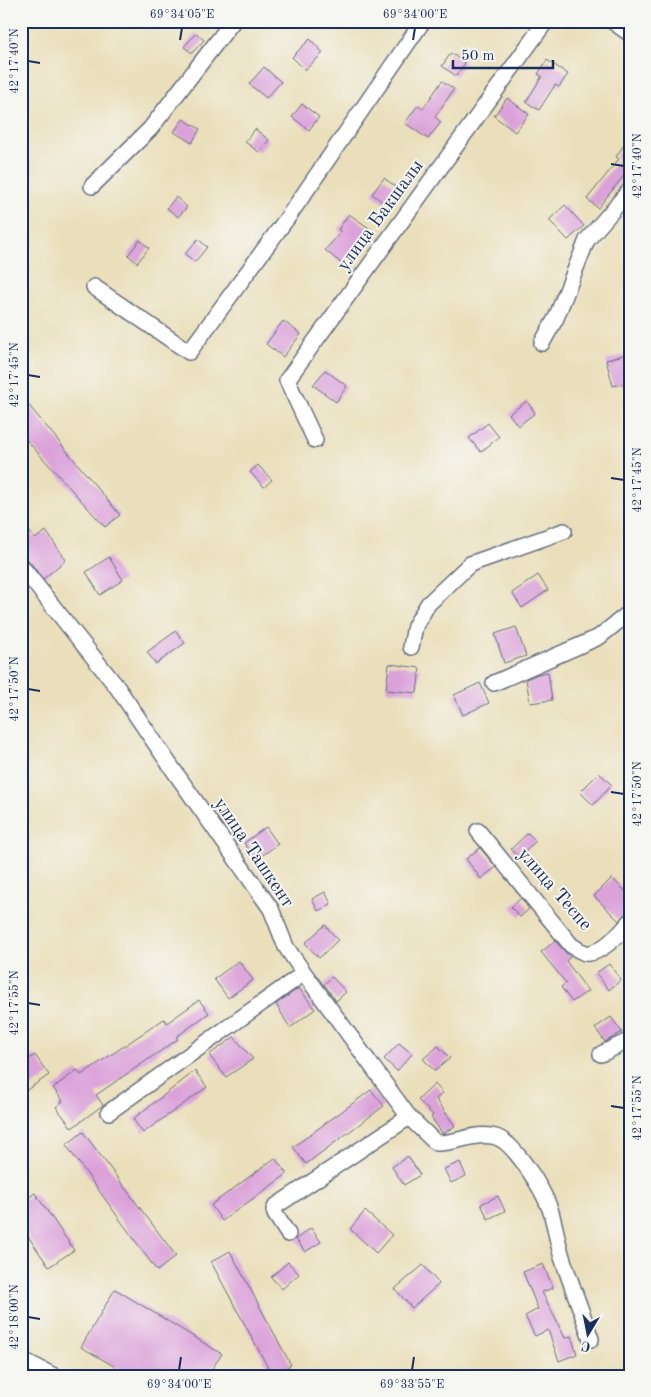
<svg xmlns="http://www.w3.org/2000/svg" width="651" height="1397" font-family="'Old Standard TT',serif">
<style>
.building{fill:#dba2da}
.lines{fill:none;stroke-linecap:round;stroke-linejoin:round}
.minor-casing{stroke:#636d7e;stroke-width:18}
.minor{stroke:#fff;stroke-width:15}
.ticks{fill:none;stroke:#1b2f5e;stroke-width:2}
.labels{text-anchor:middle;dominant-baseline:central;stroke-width:4;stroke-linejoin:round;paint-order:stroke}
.street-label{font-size:19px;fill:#1b2f5e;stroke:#f6f6f2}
.neatline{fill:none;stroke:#1b2f5e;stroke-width:2}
.ticks-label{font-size:12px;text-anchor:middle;fill:#1b2f5e}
</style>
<rect width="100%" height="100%" fill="#f6f6f2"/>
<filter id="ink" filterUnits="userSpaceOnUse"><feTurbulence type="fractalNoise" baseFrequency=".02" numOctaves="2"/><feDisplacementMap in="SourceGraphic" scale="10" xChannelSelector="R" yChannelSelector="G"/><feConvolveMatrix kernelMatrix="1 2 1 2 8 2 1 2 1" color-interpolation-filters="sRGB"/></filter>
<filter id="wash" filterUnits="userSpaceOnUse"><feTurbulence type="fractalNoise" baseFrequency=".0096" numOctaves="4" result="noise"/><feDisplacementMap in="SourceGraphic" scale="20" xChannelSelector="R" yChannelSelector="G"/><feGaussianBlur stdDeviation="1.12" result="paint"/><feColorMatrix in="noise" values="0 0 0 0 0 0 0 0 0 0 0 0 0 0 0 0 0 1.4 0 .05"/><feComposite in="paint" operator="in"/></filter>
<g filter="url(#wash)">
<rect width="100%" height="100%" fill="#eadfba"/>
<g id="blocks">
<path class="building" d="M196,33l8,7 -12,13 -8,-6z
M310,39l13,14 -18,17 -13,-13z
M451,53l14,10 -9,13 -14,-10z
M547,60l21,14 -9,13 -4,-2 -16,25 -13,-8 16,-26 -4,-2z
M264,67l17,15 -15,16 -17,-14z
M442,81l12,8 -19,28 6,5 -13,17 -23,-16 13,-18 5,4z
M507,98l22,16 -14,18 -21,-16z
M302,104l17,13 -10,13 -17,-13z
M183,119l17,10 -8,14 -18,-11z
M255,129l14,11 -10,12 -14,-10z
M630,135v33l-32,40 -11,-9 32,-40 -3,-2z
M384,178l12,9 -12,16 -12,-9z
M176,197l11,10 -9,10 -11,-9z
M565,205l19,21 -16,14 -19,-20z
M349,214l20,14 -17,25 -10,11 -17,-14 16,-18 -3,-2z
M198,239l9,8 -12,15 -10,-8z
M140,240l9,8 -12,15 -9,-8z
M283,321l18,13 -18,23 -17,-13z
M630,353v29l-17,4 -7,-26z
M325,370l22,16 -11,16 -23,-17z
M21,396l99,119 -15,12 -84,-93z
M527,401l8,12 -17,13 -9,-12z
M488,423l11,14 -18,15 -12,-14z
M258,465l14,15 -8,7 -14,-15z
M21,520l14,19 11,-8 20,29 -23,19 -22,-29z
M109,557l14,23 -23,15 -14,-23z
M538,575l10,15 -26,18 -10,-15z
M516,627l10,29 -22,7 -9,-29z
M176,631l9,12 -29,21 -9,-12z
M389,664l31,4 -3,25 -31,-3z
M548,672l4,28 -22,3 -4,-24 12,-5z
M480,683l9,20 -26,12 -9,-20z
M599,773l13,12 -19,20 -13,-13z
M266,827l12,17 -22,16 -12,-17z
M528,833l8,8 -18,16 -7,-8z
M480,848l16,19 -15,12 -15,-20z
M612,878l18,18v14l-11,11 -25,-25z
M325,892l6,12 -13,7 -6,-12z
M521,898l8,11 -9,8 -9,-10z
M325,925l13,15 -19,18 -14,-15z
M555,941l15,16 -4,4 22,30 -16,11 -11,-15 5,-4 -25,-31z
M239,961l14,19 -25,18 -14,-19z
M609,964l12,16 -12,10 -13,-17z
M332,977l14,15 -10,9 -12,-17z
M299,988l16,21 -25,19 -14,-24z
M199,1000l10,13 -33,24 2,2 -82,56 7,10 -31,23 -16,-21 7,-6 -10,-13 24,-18 4,5 83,-56 3,4z
M611,1017l11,15 -17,10 -10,-14z
M234,1037l19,22 -27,18 -17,-22z
M399,1043l13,11 -15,17 -13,-12z
M438,1046l12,12 -15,13 -12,-12z
M35,1055l14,20 -28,19v-30z
M195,1071l12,16 -64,46 -10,-14z
M435,1084l8,9 -7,6 19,27 -11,7h-2l-11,-16 2,-2 -15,-15z
M371,1090l13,16 -78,58 -13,-17z
M83,1132l93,124 -19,15 -91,-126z
M408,1156l12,19 -16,10 -12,-18z
M275,1158l12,16 -65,47 -11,-16z
M460,1162l6,14 -15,7 -7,-14z
M35,1193l39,57 -25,17 -28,-41v-23z
M498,1196l7,15 -17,8 -7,-15z
M365,1211l27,24 -16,18 -26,-24z
M311,1228l10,14 -16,10 -9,-13z
M230,1251l61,114 -19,10 -61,-113z
M288,1262l11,12 -17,15 -11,-12z
M543,1264l10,24 -11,4 23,46 6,-2 6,18 -18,7 -11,-31 -13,6 -10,-20 13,-7 -15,-37z
M423,1265l16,19 -27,24 -17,-19z
M115,1289l107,65 -15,22h-76l-50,-29z"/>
</g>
</g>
<g filter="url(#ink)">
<use href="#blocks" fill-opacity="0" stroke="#636d7e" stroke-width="1"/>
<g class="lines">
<defs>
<path id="minor" d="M612,21l18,13
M92,186l58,-57 83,-108
M94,287l95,65 99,-135 135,-196
M542,343l14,-25 31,-78 43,-50
M315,440l-28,-60 259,-359
M21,566l96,121 55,81 99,141 15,38 18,26 -195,139
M411,647l4,-21 13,-22 42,-40 94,-33
M494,683l105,-46 26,-21 5,-2
M478,831l93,114c4,3 9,6 14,8 14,3 37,-21 45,-31
M304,973l105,144 27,26c20,1 40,-12 60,-6 19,6 47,53 54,72 5,15 7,32 12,48 9,27 20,55 29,82
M601,1054l29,-14
M288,1234l-13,-20 -1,-4 2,-4 133,-89
M21,1359l33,17"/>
</defs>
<use href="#minor" class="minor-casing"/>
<use href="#minor" class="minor"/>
</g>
</g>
<path class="ticks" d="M180,40l2,-12M413,40l2,-12M28,61l12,2M611,164l13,2M28,375l12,2M611,478l13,2M28,689l12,2M611,792l13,2M28,1003l12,2M611,1106l13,2M28,1317l12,2M179,1370l2,-13M412,1370l2,-13"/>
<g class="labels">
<g class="street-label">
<text transform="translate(381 216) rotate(-54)">улица Бакшалы</text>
<text transform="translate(253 853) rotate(56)">улица Ташкент</text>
<text transform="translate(554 890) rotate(49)">улица Теспе</text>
</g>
</g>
<rect width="651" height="1397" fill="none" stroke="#f6f6f2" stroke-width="55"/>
<g transform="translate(588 1334) rotate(190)" stroke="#f6f6f2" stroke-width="4" paint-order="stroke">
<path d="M0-4L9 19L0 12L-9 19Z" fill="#1b2f5e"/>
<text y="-8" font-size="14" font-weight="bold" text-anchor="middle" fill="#1b2f5e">С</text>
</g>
<path d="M453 60v8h100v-8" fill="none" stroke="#1b2f5e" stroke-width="2.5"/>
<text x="461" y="60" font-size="15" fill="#1b2f5e" stroke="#f6f6f2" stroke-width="4" paint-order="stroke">50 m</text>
<rect x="28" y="28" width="596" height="1342" class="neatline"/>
<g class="ticks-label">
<text x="182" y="18">69°34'05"E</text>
<text x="415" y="18">69°34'00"E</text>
<text transform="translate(14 61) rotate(-90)" y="4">42°17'40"N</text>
<text transform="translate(637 166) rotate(-90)" y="4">42°17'40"N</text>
<text transform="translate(14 375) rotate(-90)" y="4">42°17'45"N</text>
<text transform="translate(637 480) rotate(-90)" y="4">42°17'45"N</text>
<text transform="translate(14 689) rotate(-90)" y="4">42°17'50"N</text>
<text transform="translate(637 794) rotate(-90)" y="4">42°17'50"N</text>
<text transform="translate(14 1003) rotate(-90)" y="4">42°17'55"N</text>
<text transform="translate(637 1108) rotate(-90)" y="4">42°17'55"N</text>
<text transform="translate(14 1317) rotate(-90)" y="4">42°18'00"N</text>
<text x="179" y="1388">69°34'00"E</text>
<text x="412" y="1388">69°33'55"E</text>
</g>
</svg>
